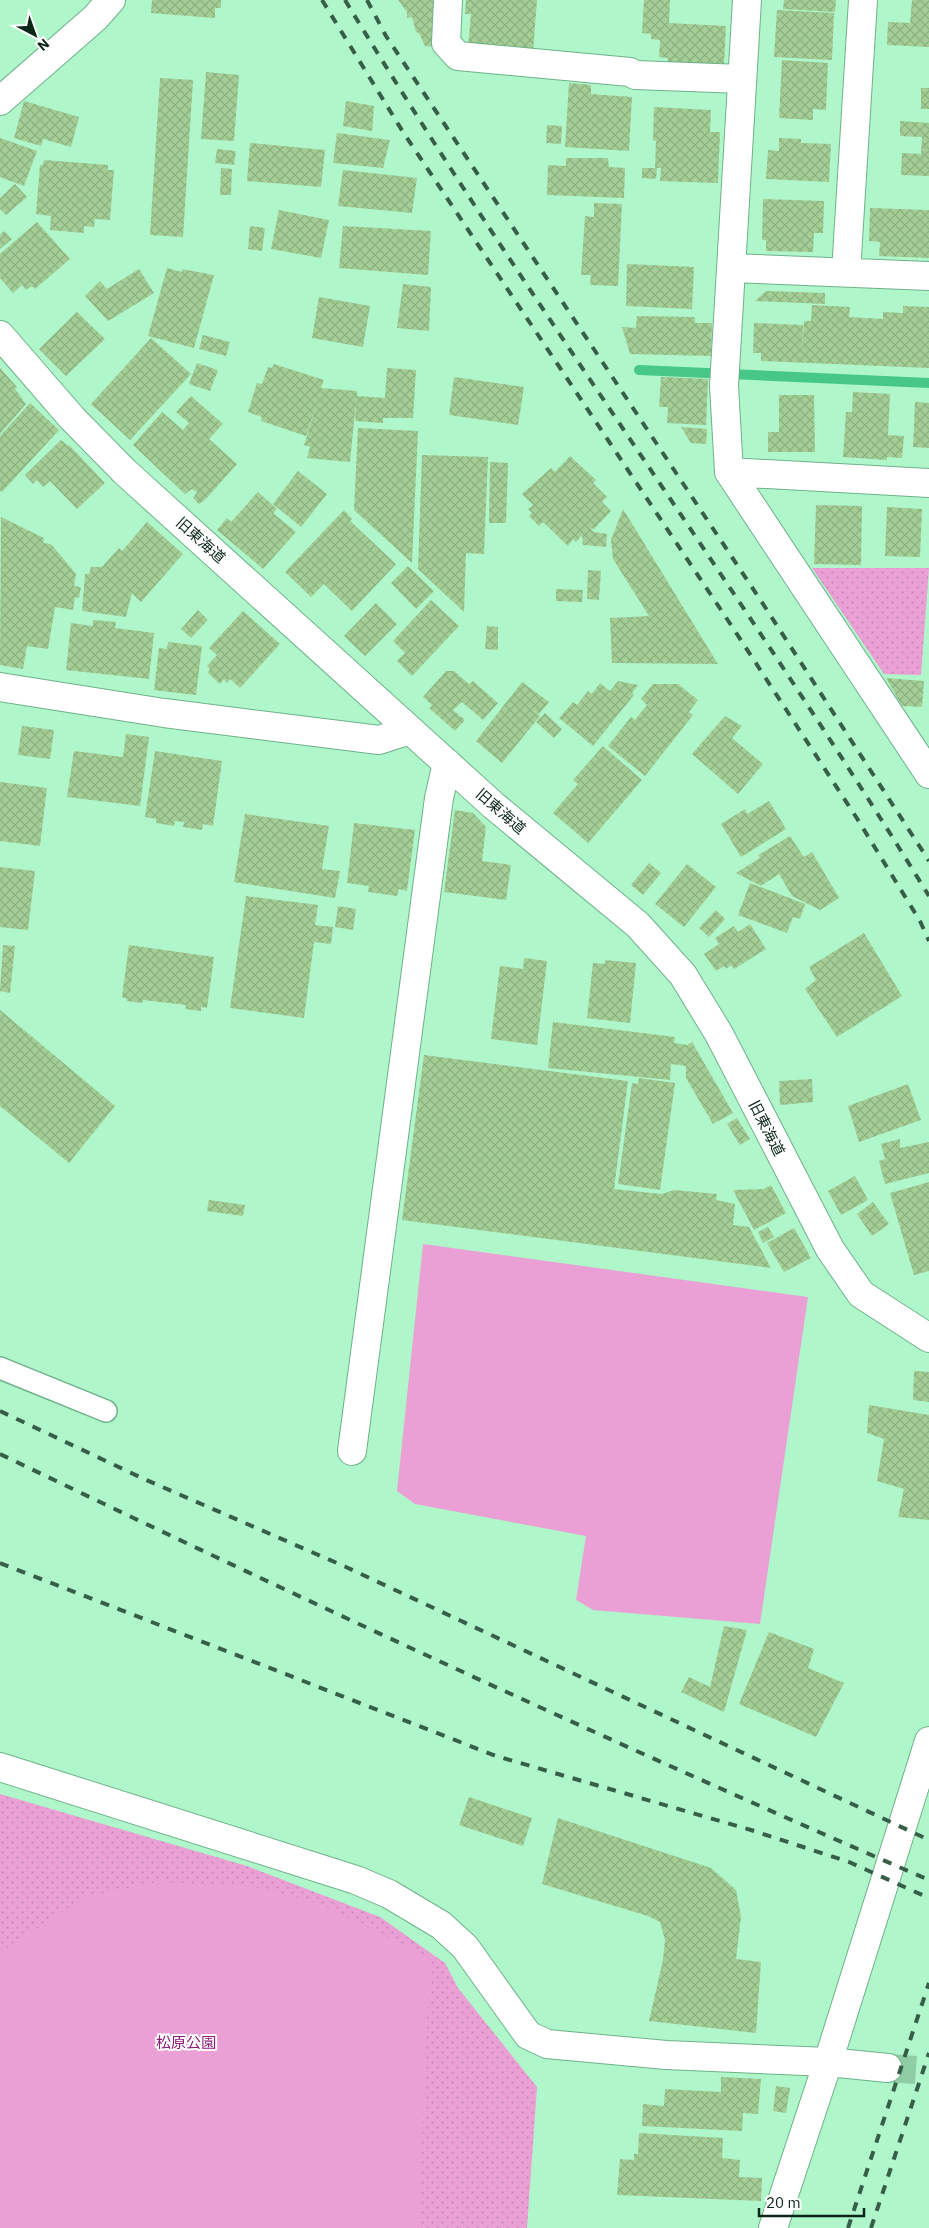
<svg xmlns="http://www.w3.org/2000/svg" width="929" height="2228" font-family="'IBM Plex Sans','Noto Sans JP',sans-serif">
<style>
.park{fill:url(#park-dots)}
.garden{fill:#eaa0d5}
.lines{fill:none;stroke-linecap:round;stroke-linejoin:round}
.stream{stroke:#47c887;stroke-width:10}
.building{fill:url(#building-cross-hatch)}
.minor-tunnel{stroke:#8fcda7;stroke-width:28;stroke-dasharray:28 14;stroke-linecap:butt}
.service-casing{stroke:#6eb18a;stroke-width:24}
.minor-casing{stroke:#6eb18a;stroke-width:30}
.service{stroke:#fff;stroke-width:21}
.minor{stroke:#fff;stroke-width:28}
.rail{stroke:#375e47;stroke-width:4;stroke-dasharray:9 9;stroke-linecap:butt}
.labels{text-anchor:middle;dominant-baseline:central;stroke-width:4;stroke-linejoin:round;paint-order:stroke}
.street-label{font-size:15px;fill:#0b2718;stroke:#fff}
.park-label{font-size:15px;fill:#8d1a77;stroke:#fff}
</style>
<defs>
<pattern id="park-dots" width="8" height="8" patternUnits="userSpaceOnUse" patternTransform="scale(1.25)"><rect width="8" height="8" fill="#eaa0d5"/><path d="M2 2h.1M6 6h.1" fill="none" stroke="#c78ab6" stroke-width="1.8" stroke-linecap="round"/></pattern>
<pattern id="building-cross-hatch" width="8" height="8" patternUnits="userSpaceOnUse" patternTransform="scale(1.25)"><rect width="8" height="8" fill="#a4ce95"/><path d="M0 0l8 8M0 8l8-8" fill="none" stroke="#8cb180"/></pattern>
</defs>
<rect width="100%" height="100%" fill="#b0f6cb"/>
<path class="park" d="M812,568h117l-8,107 -37,-1z
M0,1794l247,72 133,51 65,46 13,25 79,99 -10,141h-527z"/>
<path class="garden" d="M423,1244l385,53 -48,327 -167,-14 -17,-10 10,-64 -171,-32 -18,-13z
M160,1882l95,5 65,17 110,54 -12,270h-418v-275l86,-57z"/>
<g class="lines">
<path class="stream" d="M639,370l290,13"/>
</g>
<path class="building" d="M152,0h69v8h-6v10l-64,-5z
M398,0h39l-1,47 -11,-1 -6,-13 -3,-1 -4,-15 -5,1v-6z
M466,0h71l-4,53 -65,-5 3,-34h-6z
M644,0h26l-1,23 57,3 -2,40 -56,-3v-5l-9,-1 1,-17 -9,-1v-5l-9,-1z
M784,0h52l-1,12 -52,-3z
M912,0h17v47l-42,-2 1,-23 22,1z
M777,10l57,3 -2,47 -58,-3z
M782,60l46,3 -2,47 -13,-1v11l-34,-2z
M206,72l33,3 -5,66 -33,-2z
M160,78l33,2 -10,157 -33,-2z
M569,83l22,2v9l41,3 -3,54 -64,-4z
M921,88h8v21h-8z
M24,101l55,16 -8,30 -28,-8 -2,7 -27,-8z
M346,101l28,5 -2,25 -29,-5z
M654,107l57,3 -1,22h10l-2,51 -58,-2 1,-13h-4l-1,11 -14,-1v-10h13l1,-27 -3,-1z
M900,121l29,2v53l-28,-1 1,-22 19,1 1,-17 -22,-1z
M547,125l15,1 -1,18 -15,-1z
M337,133l53,7 -7,28 -50,-5z
M0,138l37,13 -13,35 -24,-9z
M779,138l22,1v4l30,1 -2,38 -63,-3 2,-29 11,1z
M250,143l75,7 -4,37 -74,-6z
M217,149l19,2 -2,14 -19,-2z
M566,158h42l1,9 16,1 -1,30 -77,-3 1,-30 18,1z
M44,160l64,5v5h6l-4,50 -15,-1 -1,8 -10,-1v7l-34,-3 1,-14 -15,-2 4,-49h3z
M221,168l11,1 -1,26h-11z
M343,170l74,8 -5,35 -74,-7z
M15,184l12,13 -21,18 -6,-6v-11z
M763,199l61,2 -1,32h-9l-1,19 -47,-1v-11h-4z
M594,203l28,1 -4,82 -28,-1 1,-10h-10l4,-59 9,1z
M870,208l59,2v48l-50,-2 1,-14 -11,-1z
M279,210l50,10 -8,38 -50,-9z
M37,222l33,37 -35,30 -3,-3 -6,4 -4,-5 -9,8 -13,-15v-24z
M250,226l15,2 -3,23 -14,-2z
M343,226l88,5 -3,44 -89,-7z
M4,231l8,8 -12,10v-14z
M627,264l67,3 -2,42 -66,-3z
M167,268l15,4v-3l32,6 -20,73 -46,-12z
M139,269l15,24 -46,28 -23,-25 15,-15 7,8z
M403,284l28,3 -2,44 -32,-3z
M766,291l59,2v11l-70,-3z
M319,297l51,9 -7,41 -51,-9z
M812,305l38,2 -1,10 34,2v-7l20,1v-7l26,1v61l-168,-7v-8h-8l1,-30 49,2 -1,28 2,-32h7z
M77,312l28,27 -39,37 -27,-27z
M637,316l58,1v6h17l-1,33 -81,-2 -8,-27 14,1z
M203,335l27,7 -4,14 -27,-7z
M151,338l40,36 -61,66 -39,-36z
M197,363l21,7 -8,21 -21,-7z
M274,364l50,16 -3,8 36,3v5l28,2 2,-30 29,2 -3,48h-30v5l-28,-2 1,-20 -6,61 -43,-4 3,-11 -6,-2 15,-48 -13,39 -45,-15 1,-4 -14,-5 9,-29 5,1 6,-17 4,1z
M0,368l17,19 -2,2 11,15 -26,30z
M454,377l70,10 -6,38 -69,-10z
M661,377l47,2 -2,46 -39,-2 1,-16h-9z
M853,392l37,2 -2,41 16,1 -2,22 -15,-1v3l-44,-3 3,-45h6z
M779,395h35l1,57h-47v-20h11z
M191,396l32,28 -14,15 28,25 -32,36 -6,4 -6,-6 4,-6 -5,-3 -7,5 -52,-49 29,-33 21,18 6,-7 -13,-11z
M915,402l14,1v45l-16,-1z
M30,403l29,27 -57,62 -2,-2v-54z
M681,427l26,2 -1,15 -15,-1z
M358,428l60,3 -6,132 -58,-53z
M61,440l7,6 1,-1 36,38 -28,26 -27,-28 -7,6 -6,-7 -4,4 -8,-9z
M422,455l66,2 -4,97 -18,-1 -2,59 -46,-43z
M570,456l26,24 -3,3 14,14 -5,5 9,9 -17,18 -4,-1 4,4 13,2 -1,13 -23,-2 -1,-10 -6,7 -3,-3 -5,7 -25,-24 -4,4 -10,-10 3,-3 -4,-4 5,-4 -11,-11 29,-26 4,4z
M490,462l18,1 -2,60h-17z
M298,471l29,23 -26,33 -28,-23z
M258,492l19,17 -4,4 23,19 -33,37 -46,-39 10,-12 4,4z
M816,505l46,1 -1,59 -47,-1z
M887,507l35,2 -2,48 -35,-1z
M623,509l95,155 -106,-1 -2,-45 39,-2 -36,-57 -2,-19z
M344,510l8,9 -2,2 46,43 -44,47 -28,-27 -13,13 -26,-25z
M1,517l43,21 -1,5 8,1 25,30 -2,12 7,1 -2,11 -4,-1 -2,13 -18,-3 -7,42 -21,-3 -4,23 -23,-4z
M147,522l36,32 -42,48 -9,-9 -6,24 -44,-6 3,-37h4l2,-7h11l17,-19 3,3z
M408,566l26,25 -18,18 -25,-26z
M588,570l13,1 -2,29 -12,-1z
M556,589l27,1 -1,12 -26,-1z
M431,600l28,26 -47,50 -15,-15 8,-8 -12,-12z
M376,603l21,21 -32,32 -21,-20z
M198,610l10,10 -17,18 -10,-9z
M243,611l37,33 -40,44 -10,-9 -3,4 -3,-4 -4,5 -12,-11 2,-4 -3,-3 10,-11 -8,-7z
M93,620l23,2 -1,6 39,5 -5,46 -83,-9 5,-47 22,3z
M487,626l11,1v23l-13,-1z
M168,642l34,4 -6,49 -42,-5 5,-42 8,1z
M446,671h8l15,13 4,-3 25,22 -15,17 -21,-18 -9,8 12,10 -10,11 -26,-23 3,-3 -9,-8z
M886,678l38,3 -2,26 -20,-1z
M618,681l20,4 -6,8 2,2 -41,51 -34,-28 14,-16 4,3 11,-14 4,3 8,-11 10,8z
M522,682l27,20 -10,12 -8,-5 9,7 -38,47 -26,-22z
M653,684h25l20,16 -9,12 4,3 -48,61 -37,-30 23,-29 4,3 12,-15 -6,-6z
M545,713l17,16 -8,9 -18,-16z
M725,716l17,10 -10,12 31,26 -25,30 -46,-40z
M22,726l32,4 -4,29 -32,-4z
M126,734l23,3 -9,69 -73,-9 7,-46 49,6z
M603,746l39,34 -54,63 -35,-30 25,-29 -5,-4z
M155,751l67,10 -9,65 -10,-2 -1,6 -19,-3 1,-5 -9,-1 -1,5 -18,-3v-4l-11,-2z
M0,782l47,6 -7,58 -40,-5z
M769,801l17,28 -45,28 -20,-33 24,-15 2,5z
M455,810l18,3 13,14 -4,34 29,4 -5,35 -62,-8z
M245,814l84,12 -7,43 18,2 -5,27 -101,-16z
M354,823l61,7 -8,61 -8,-2 -2,7 -29,-4 1,-6 -22,-3z
M790,836l14,21 8,-5 27,46 -19,12 -28,-14 -13,-22 -18,12 -25,-13 24,-15 -2,-3z
M649,863l12,10 -18,22 -12,-10z
M687,864l29,23 -32,40 -29,-23z
M0,867l35,4 -7,59 -28,-3z
M750,883l55,21 -5,15 -7,-2 -6,16 -49,-18z
M246,896l72,9 -3,20 18,2 -2,17 -17,-2 -10,76 -74,-10z
M338,906l18,3 -3,21 -18,-3z
M716,910l9,9 -16,18 -10,-9z
M750,924l16,25 -32,20 -3,-4 -5,4 -2,-3 -8,5 -12,-17 15,-10 -4,-6 19,-12 4,6z
M864,933l38,63 -65,41 -32,-48 11,-9 -7,-13z
M3,945l12,1 -5,47 -10,-2z
M129,945l85,12 -7,51 -6,-1v4l-16,-2 1,-4 -43,-5 -1,3 -15,-2v-2l-5,-2z
M524,958l23,3 -10,84 -46,-6 9,-73 23,3z
M605,960l31,3 -6,60 -43,-5 6,-55 12,1z
M0,1010l115,96 -46,57 -69,-57z
M553,1022l122,15 -1,6 13,2 5,-3 41,71 -20,11 -27,-46v-12l-15,-2 -1,16 -122,-12z
M424,1055l204,26 -14,108 48,5 12,-4 43,4 -1,6 19,4 -2,21 16,2 22,41 -369,-48z
M639,1078l36,5 -15,107 -42,-6 14,-101 6,1z
M812,1079l1,23 -33,3 -1,-24z
M908,1084l13,36 -62,22 -11,-36z
M737,1118l13,21 -10,6 -13,-21z
M900,1139v9l29,-6v31l-44,11 -6,-23 6,-2 -4,-15z
M855,1176l13,24 -27,15 -13,-24z
M929,1182v89l-15,4 -24,-82z
M771,1185l15,28 -32,17 -21,-40 31,-1z
M209,1200l36,5 -2,11 -36,-5z
M873,1202l16,22 -17,12 -15,-22z
M768,1227l6,10 -11,6 -5,-11z
M794,1228l17,30 -27,14 -17,-29z
M914,1371l15,1v30l-16,-2z
M869,1405l60,10v105l-31,-3 6,-28 -27,-8 7,-42 -17,-6z
M724,1626l23,4 -23,82 -43,-20 8,-15 21,10z
M769,1632l45,17 -6,19 36,15 -28,54 -77,-33z
M469,1797l63,21 -9,28 -64,-21z
M558,1818l153,50 25,22 5,27 -5,42 25,3 -5,71 -107,-12 14,-61 2,-20 -5,-18 -12,-6 -106,-32z
M721,2077l40,2 -3,35 -15,-1 -1,18 -100,-5 1,-22 21,2 1,-17 56,3z
M776,2086l14,2 -4,25 -13,-2z
M639,2133l84,5 -1,20 18,2 -1,17 23,1 -1,23 -144,-6 3,-36 14,1v-6h4z"/>
<g class="lines">
<path class="minor-tunnel" d="M888,2068l41,3"/>
<defs>
<path id="service" d="M0,1368l106,43"/>
<path id="minor" d="M448,0l-2,43 12,13 172,16 5,3 107,4
M747,0l-23,386 5,86 200,302
M0,101l95,-83 16,-18
M732,268l197,8
M846,272l17,-272
M0,335l72,83 53,54 368,333 145,120 45,50 36,59 111,215 31,45 68,44
M729,472l200,11
M0,687l164,26 215,27 31,-10
M352,1451l87,-653 8,-35
M0,1767l356,113 33,14 52,31 24,22 63,88 19,9 119,11 162,7 60,6
M773,2228l55,-166 101,-321"/>
</defs>
<use href="#service" class="service-casing"/>
<use href="#minor" class="minor-casing"/>
<use href="#service" class="service"/>
<use href="#minor" class="minor"/>
<path class="rail" d="M322,0l81,132 330,496 125,192 62,101 9,20
M345,0c185,305 397,592 584,896
M367,0l19,36 379,571 164,254
M0,1411l144,68 202,88 583,273
M0,1454c307,148 617,291 929,426
M0,1563l496,193 255,74 98,32 80,36
M848,2228l81,-245
M871,2228l58,-175"/>
</g>
<g class="labels">
<g class="street-label">
<text transform="translate(201 540) rotate(42)">旧東海道</text>
<text transform="translate(501 811) rotate(41)">旧東海道</text>
<text transform="translate(767 1128) rotate(63)">旧東海道</text>
</g>
<g class="park-label">
<text x="186" y="2042">松原公園</text>
</g>
</g>
<g transform="translate(35 35) rotate(139)" stroke="#ffffff" stroke-width="4" paint-order="stroke">
<path d="M0-4L9 19L0 12L-9 19Z" fill="#0b2718"/>
<text y="-8" font-size="14" font-weight="bold" text-anchor="middle" fill="#0b2718">N</text>
</g>
<path d="M759 2208v8h105v-8" fill="none" stroke="#0b2718" stroke-width="2.5"/>
<text x="766" y="2208" font-size="15" fill="#0b2718" stroke="#ffffff" stroke-width="4" paint-order="stroke">20 m</text>
</svg>
